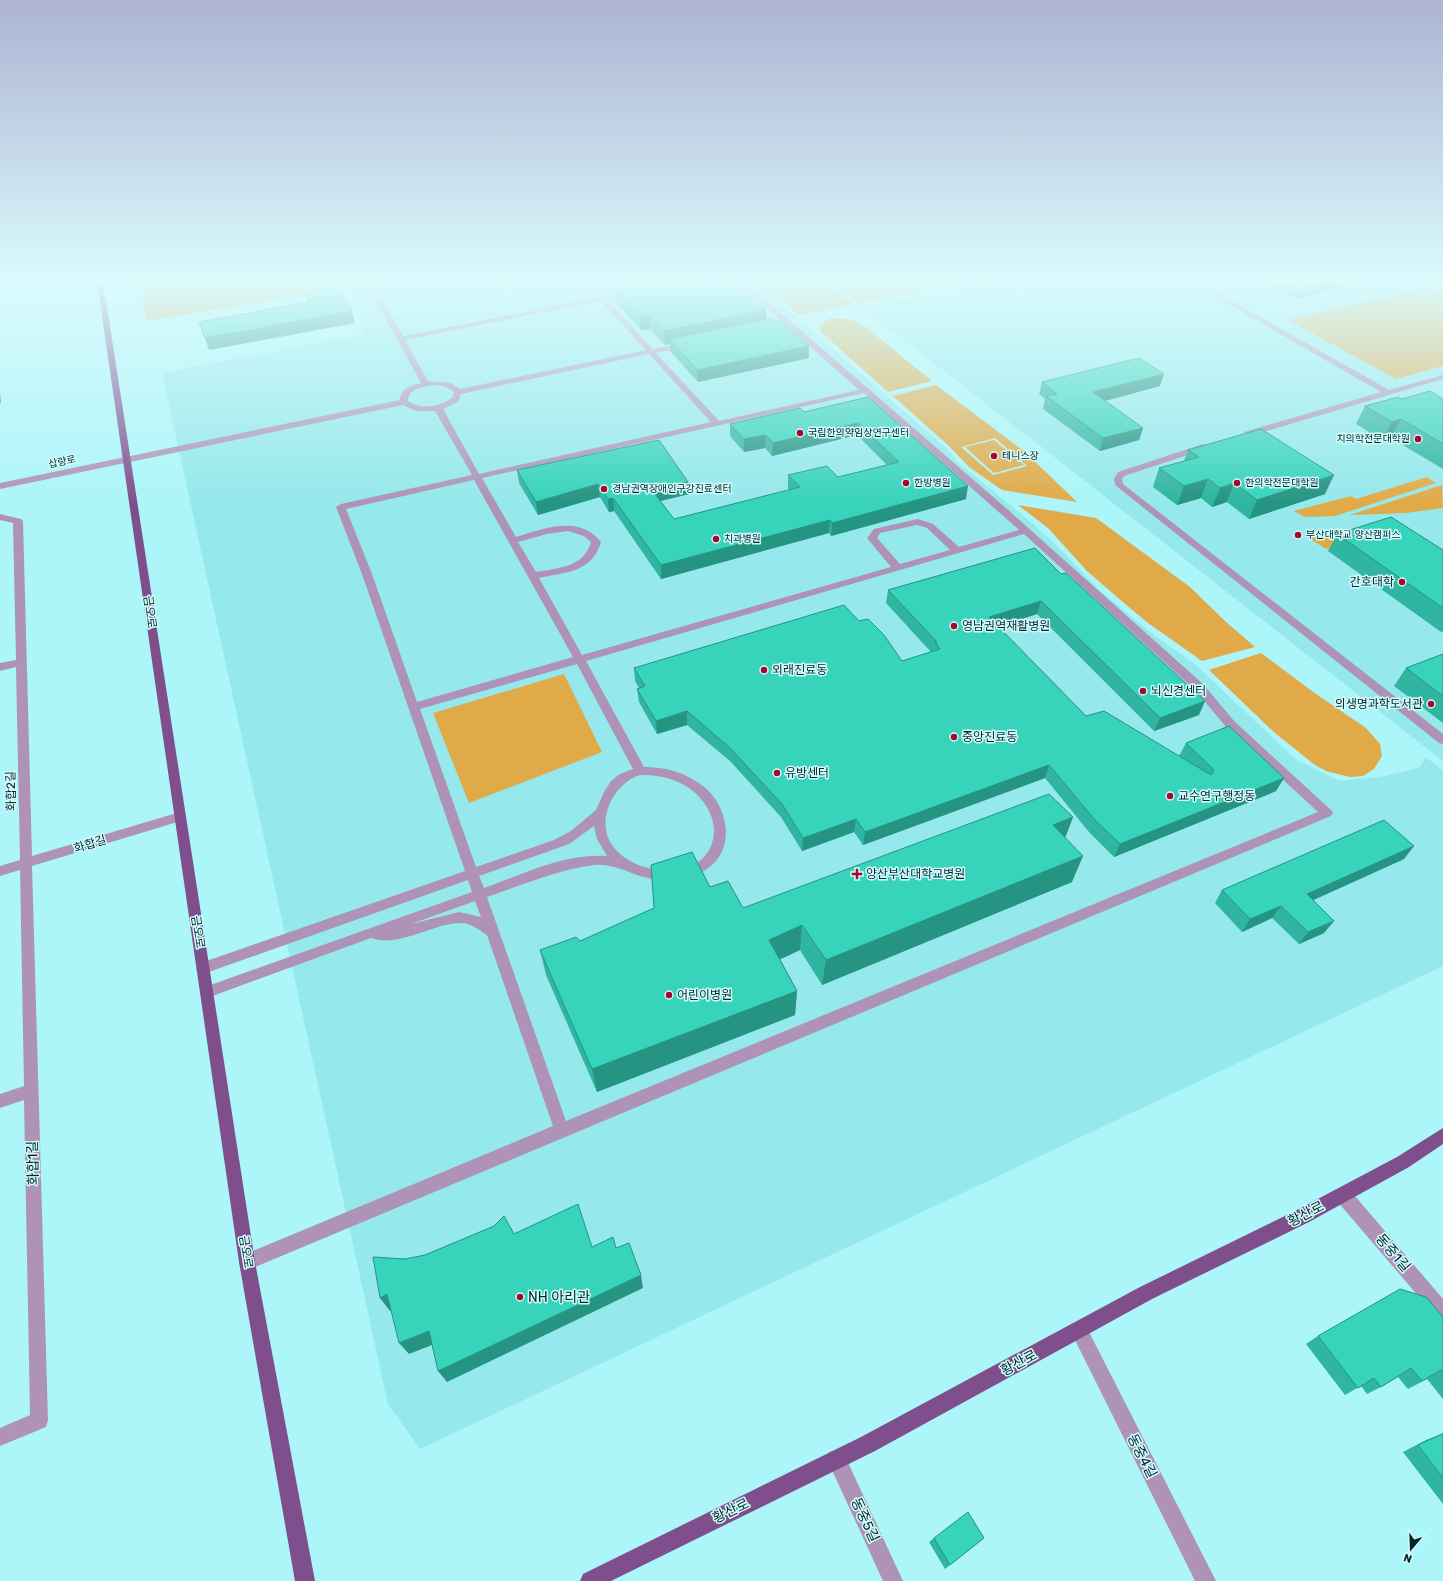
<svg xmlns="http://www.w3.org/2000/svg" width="1443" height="1581" font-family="Rubik,'Noto Sans KR',sans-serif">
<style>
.built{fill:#95e8eb}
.green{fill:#e1aa48;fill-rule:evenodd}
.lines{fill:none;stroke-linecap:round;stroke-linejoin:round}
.minor{fill:#af93b6;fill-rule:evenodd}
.major{fill:#7f4e8c;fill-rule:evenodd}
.wall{fill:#2fb5a0}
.shaded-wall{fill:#269482}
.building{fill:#37d3ba;stroke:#269482}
.poi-dot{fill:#a5082c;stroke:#d2fcfe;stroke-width:1.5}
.labels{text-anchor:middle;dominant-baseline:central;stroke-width:3;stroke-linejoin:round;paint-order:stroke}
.far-poi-label{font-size:10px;fill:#062526;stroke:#d2fcfe;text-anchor:start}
.far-street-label{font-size:10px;fill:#062526;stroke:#d2fcfe}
.poi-label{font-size:12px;fill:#062526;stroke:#d2fcfe;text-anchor:start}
.street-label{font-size:12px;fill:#062526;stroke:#d2fcfe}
.near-street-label{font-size:14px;fill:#062526;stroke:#d2fcfe}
.near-poi-label{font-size:14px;fill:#062526;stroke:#d2fcfe;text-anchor:start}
</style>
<rect width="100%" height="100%" fill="#acf5f8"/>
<path class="built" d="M344,281h412l192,169 9,12 75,61 26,24 40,42 52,43 46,33 100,95 44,21 40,-4 39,-9 7,-11 17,14v195l-1023,483 -32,-45 -226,-1031 202,-39z
M992,281h451v480l-578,-452z"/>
<path class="green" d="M140,281h196l2,8 -191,32z
M760,281h65l28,23 -54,11z
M833,281h132l-105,22z
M1430,287l13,6v73l-47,13 -108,-59z
M830,318l19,1 14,6 69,56 -44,11 -68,-61v-6z
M936,385l89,67 52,50 -75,-12 -33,-23 -19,-20 -57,-51zM995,438l32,28 -34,9 -32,-28z
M994,440l30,25 -30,8 -29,-26z
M1427,477l9,6 -101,33 -30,1 -11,-6 57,-15 5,3z
M1442,485l1,23 -37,5 -56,2z
M1018,505l78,13 94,69 36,35 29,25 -53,14 -54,-38 -24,-20 -37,-32 -39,-43z
M1351,533h30l-55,16 -22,-14z
M1261,653l55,41 50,34 14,16 2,12 -8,13 -11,7 -13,1 -24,-6 -11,-6 -40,-32 -66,-63z
M564,674l38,78 -133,51 -36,-90z"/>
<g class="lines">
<path class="minor" d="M365,281h7l31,55 194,-38 -15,-17h7l14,16 31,-5v2l-27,6 46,49 36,-7v4l-33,7 63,68 140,-31 -123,-109h8l263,228 196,175 32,38 96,88 2,3 -2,3 -1078,452 -6,2 -6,-2 -2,-6 2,-6 312,-130 -66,-191c-9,-6 -18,-13 -28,-12 -27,1 -61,25 -88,15l-164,60 -5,-2 -2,-4 2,-4 270,-96 -4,-12 -265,94 -5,-2 -2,-4 2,-4 267,-93 -103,-297 -26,-67 5,-3 131,-29 -37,-64h-19l-13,-6 -403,84v-6l400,-83c0,-11 12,-15 21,-17zM600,301l46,49 -186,39 -10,-6 -22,-2 -23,-41zM649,354l62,68 -232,52 -36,-65 16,-8 2,-7zM434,385c8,0 14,2 20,7l-2,6c-13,9 -30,12 -44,3 0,-13 16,-14 26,-16zM864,393l155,137 -60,17 -26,-23 -15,-5 -44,10 -7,9 24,29 -309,88 -43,-77c26,-6 53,-5 62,-36 -22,-28 -58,-13 -85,-5l-34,-59zM474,480l99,177 -156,45 -45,-128 -26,-65zM917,525l10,3 23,22 -50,14 -23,-26 3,-5zM568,531l16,5 7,6c-7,26 -34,26 -55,30l-18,-30 29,-8zM1024,534l171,156 32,38 91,84 -752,309 -79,-224c35,-12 70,-27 107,-32 15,-1 27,4 40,9 13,5 28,7 42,5 10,-1 23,-4 31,-10 30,-20 21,-64 -4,-83 -18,-14 -38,-19 -59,-19l-58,-106zM577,664l56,105 -13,5 -9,7 -7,11 -8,18 -25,21 -17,9 -78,27 -56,-158zM640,775c11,0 23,1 33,5 25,8 48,36 39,63 -2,8 -9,17 -17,21 -27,12 -65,6 -83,-19 -17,-25 2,-62 28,-70zM594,826l3,13 10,17c-42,-3 -84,18 -123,32l-5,-12 90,-32zM475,901l6,16 -22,-5 -48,12z
M1188,281h9l192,109 54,-15v4l-193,57h-6v-4l137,-40z
M1436,281h7v4z
M1203,444l4,3 -1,2 -82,27 -2,3 1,5 320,250v10l-4,-1 -324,-258 -1,-6 4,-7z
M0,514l21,5 2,2 9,335 148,-44 4,2 2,3 -2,3 -152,46 16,554 -2,7 -46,19v-18l30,-13 -6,-315 -24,8v-14l24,-8 -4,-216 -20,6v-10l20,-6 -4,-193 -16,4v-8l16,-3 -3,-137 -13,-3z
M1343,1187l6,2 94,110v22l-6,-3 -100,-117 -2,-6 2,-6z
M1079,1321l6,3 131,257h-21l-122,-245 -3,-6 3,-6z
M836,1450l7,2 60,129h-20l-56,-122 2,-7z"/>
<path class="major" d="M97,281h6l152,981 60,319h-20l-56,-319z
M1443,1128v16l-34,23 -100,55 -157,77 -277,152 -264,130h-31l3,-7 278,-137 279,-150 157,-77 100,-53z"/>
</g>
<path class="wall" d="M1203,281h16l-12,3z
M1260,281h111l-76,18z
M616,290h93l57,20v9l43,39 -111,24 -28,-31v-7l-5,1 -15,-16 -9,1 -24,-27z
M1042,382l118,4 -55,15 38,27 -4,12 -39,11 -57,-42 2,-10 -6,-5z
M868,397l98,102 -135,37 -2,-3 -168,46 -47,-68 -5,1 -9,-15 -62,18 -19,-32 -2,-13 172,24 -29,7 14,18 115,-29 -1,-2v-13l50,2 49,-12 -30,-30 -85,21 -7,-8 -21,4 -14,-16v-12l74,-12z
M1402,399h41v70l-52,-31 -9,2 -26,-16 9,-18z
M1188,450l137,44 -76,25 -22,-17 -15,5 -11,-9 -24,7 -24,-18 6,-19 25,-7z
M1337,534l106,16v81l-2,1 -113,-81z
M1035,548l164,167 -45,16 -117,-117 -39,13 88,89 93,40 7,-13 90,48 -162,66 -25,-25 -44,-54 -182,67 -9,-13 -52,19 -21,-34 -51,-56 -43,-36 -30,9 -18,-32 -2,-13 2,-1 -4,-7 -1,-13 225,-47 43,40 29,-9 -45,-49 2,-13z
M1443,654v69l-49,-37 12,-18z
M1073,817l-8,21 7,44 -250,103 -22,-35 -20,9 17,32 -2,24 -198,77 -51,-117 -6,-25 40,-9 130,-54 33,21z
M1404,859l-91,41 11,33 -25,11 -27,-26 -30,14 -27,-29 7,-13z
M1443,1317v82l-16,-20 -19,10 -10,-12 -17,10 -14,7 -6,-8 -16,9 -39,-51 12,-8z
M1442,1434h1v70l-40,-52 23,-12z
M934,1538h50l-39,31 -16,-27z"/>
<path class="shaded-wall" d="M1208,281h11l-12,3z
M1332,281h39l-76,18 4,-10z
M766,310v14l-96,15v5l-5,1 -1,-14z
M352,311l3,12 -146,27 -4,-12z
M649,315l1,14 -9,1 -1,-13z
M809,346v12l-111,24 -1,-12z
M1164,374l-4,12 -71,19 4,-13z
M0,391l1,12h-1z
M1401,419l-10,19 -9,2 10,-18z
M858,423l-1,12 -85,21 1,-13z
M1143,428l-4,12 -39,11 3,-13z
M766,435l-1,13 -21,4v-13z
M1334,475l-9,19 -76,25 8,-19z
M1208,479l-7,19 -24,7 7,-19z
M688,482l1,12 -37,9v-13z
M1234,483l-7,19 -15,5 8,-19z
M598,484l2,13 -62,18 -2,-13z
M968,486l-2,13 -135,37 1,-13z
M613,498l1,13 -5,1 -1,-13z
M830,520l-1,13 -168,46v-14z
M1041,601l-4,13 -52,16 4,-13z
M1205,701l-6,14 -45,16 6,-13z
M687,711v14l-30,9 -1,-13z
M1049,765l-4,13 -182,67 2,-13z
M1284,778l-8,13 -162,66 6,-13z
M1073,817l-10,26 -10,-18z
M856,819l-2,13 -52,19 1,-13z
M1414,846l-10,13 -106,48 9,-13z
M1083,856l-11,26 -250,103 4,-25z
M1281,906l-9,12 -30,14 8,-13z
M1334,921l-10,12 -25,11 9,-12z
M802,925l-2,25 -32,15 1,-25z
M797,991l-2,24 -198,77 -5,-23z
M641,1275l2,13 -196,94 -9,-11z
M387,1294l10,13 -7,4 -10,-13z
M429,1331l8,12 -28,11 -10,-11z"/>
<path class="building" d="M662,281h37l10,9 28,-5 29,25 -102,21 -15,-16 -9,2 -24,-27z
M1284,281h48l-33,8z
M337,283l15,28 -147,27 -6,-16 110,-20 -4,-9z
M772,318l3,3 5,-1 29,26 -112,24 -27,-31z
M1139,358l25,16 -71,18 50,36 -40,10 -57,-42 11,-2 -15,-12z
M1430,391l13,8v45l-42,-25 -9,3 -27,-16 33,-9 4,2z
M868,397l100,89 -136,37 -2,-3 -169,45 -48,-67 -5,1 -10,-15 -62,18 -19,-32 142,-30 29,42 -36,8 22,29 126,-32 -12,-12 39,-9 11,11 61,-15 -41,-39 -85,20 -7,-8 -22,4 -14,-15 70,-16 4,4z
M1261,429l73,46 -77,25 -23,-17 -14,5 -12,-9 -24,7 -25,-18 40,-11 -11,-7z
M1391,517l52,33v58l-106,-74z
M1035,548l26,26 5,-1 139,128 -45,17 -119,-117 -52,16 97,99 18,-5 107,64 3,-5 -28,-27 43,-17 55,52 -164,66 -26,-25 -45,-54 -184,67 -9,-13 -53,19 -21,-34 -52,-56 -43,-37 -31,10 -19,-32 8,-3 -11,-18 210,-63 15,16 9,-2 16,16 18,26 38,-12 -5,-7h2l-49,-52z
M1443,654v42l-37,-28z
M1049,794l24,23 -20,8 30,31 -257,104 -24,-35 -33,15 28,51 -205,78 -52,-119 36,-13 4,4 74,-33 -3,-43 41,-13 18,35 18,-6 15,27z
M1384,820l30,26 -107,48 27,27 -26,11 -27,-26 -31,13 -28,-29z
M578,1204l14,43 21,-10 3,11 13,-5 12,32 -203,96 -9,-40 -30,12 -12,-49 -7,4 -7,-41 32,2 20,-4 69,-29 10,-10 10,18z
M1400,1289l26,8 17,20v56l-2,-3 -19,11 -11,-13 -30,19 -7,-9 -16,10 -40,-52z
M1442,1434h1v44l-25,-33z
M968,1512l16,26 -34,27 -16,-27z"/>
<linearGradient id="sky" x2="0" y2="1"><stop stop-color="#adb4d3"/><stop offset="0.56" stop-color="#dafafc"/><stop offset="1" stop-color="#dafafc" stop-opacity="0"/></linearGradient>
<rect width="1443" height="503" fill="url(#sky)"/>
<g class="poi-dot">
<circle cx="800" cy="433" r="4"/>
<circle cx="1418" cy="439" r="4"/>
<circle cx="994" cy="456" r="4"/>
<circle cx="906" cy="483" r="4"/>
<circle cx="1237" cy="483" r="4"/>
<circle cx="604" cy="489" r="4"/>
<circle cx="1298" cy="535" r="4"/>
<circle cx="716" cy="539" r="4"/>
<circle cx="1402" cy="582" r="4"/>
<circle cx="954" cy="626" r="4"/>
<circle cx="764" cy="670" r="4"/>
<circle cx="1143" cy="691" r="4"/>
<circle cx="1431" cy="704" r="4"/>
<circle cx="954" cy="737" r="4"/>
<circle cx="777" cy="773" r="4"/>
<circle cx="1170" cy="796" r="4"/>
<path d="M855 868h4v4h4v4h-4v4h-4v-4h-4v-4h4z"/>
<circle cx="669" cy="995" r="4"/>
<circle cx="520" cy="1297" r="4"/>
</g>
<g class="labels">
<g class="far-poi-label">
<text x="808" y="433">국립한의약임상연구센터</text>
<text x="1410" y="439" text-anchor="end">치의학전문대학원</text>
<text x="1002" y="456">테니스장</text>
<text x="914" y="483">한방병원</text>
<text x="1245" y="483">한의학전문대학원</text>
<text x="612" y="489">경남권역장애인구강진료센터</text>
<text x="1306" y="535">부산대학교 양산캠퍼스</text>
<text x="724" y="539">치과병원</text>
</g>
<g class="far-street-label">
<text transform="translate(62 462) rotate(-12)">삽량로</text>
</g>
<g class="poi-label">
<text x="1394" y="582" text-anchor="end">간호대학</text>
<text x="962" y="626">영남권역재활병원</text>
<text x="772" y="670">외래진료동</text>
<text x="1151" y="691">뇌신경센터</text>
<text x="1423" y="704" text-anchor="end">의생명과학도서관</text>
<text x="962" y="737">중앙진료동</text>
<text x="785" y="773">유방센터</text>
<text x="1178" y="796">교수연구행정동</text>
<text x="866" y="874">양산부산대학교병원</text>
<text x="677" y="995">어린이병원</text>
</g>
<g class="street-label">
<text transform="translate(150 612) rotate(82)">금오로</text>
<text transform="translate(11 791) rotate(-91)">화합2길</text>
<text transform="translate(90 844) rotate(-17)">화합길</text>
<text transform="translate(198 932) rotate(81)">금오로</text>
<text transform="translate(246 1252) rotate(81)">금오로</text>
</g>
<g class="near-street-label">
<text transform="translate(33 1163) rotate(-91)">화합1길</text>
<text transform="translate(1306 1214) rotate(-27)">황산로</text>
<text transform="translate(1393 1253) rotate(49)">동중1길</text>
<text transform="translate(1019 1363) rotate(-28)">황산로</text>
<text transform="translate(1142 1456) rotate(63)">동중4길</text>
<text transform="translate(731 1511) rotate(-26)">황산로</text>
<text transform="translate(865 1520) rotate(65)">동중5길</text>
</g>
<g class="near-poi-label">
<text x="528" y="1297">NH 아리관</text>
</g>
</g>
<g transform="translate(1411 1549) rotate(199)" stroke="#d2fcfe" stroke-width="3" paint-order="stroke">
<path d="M0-3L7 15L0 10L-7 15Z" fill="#062526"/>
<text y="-6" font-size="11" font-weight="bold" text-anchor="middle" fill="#062526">N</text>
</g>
</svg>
